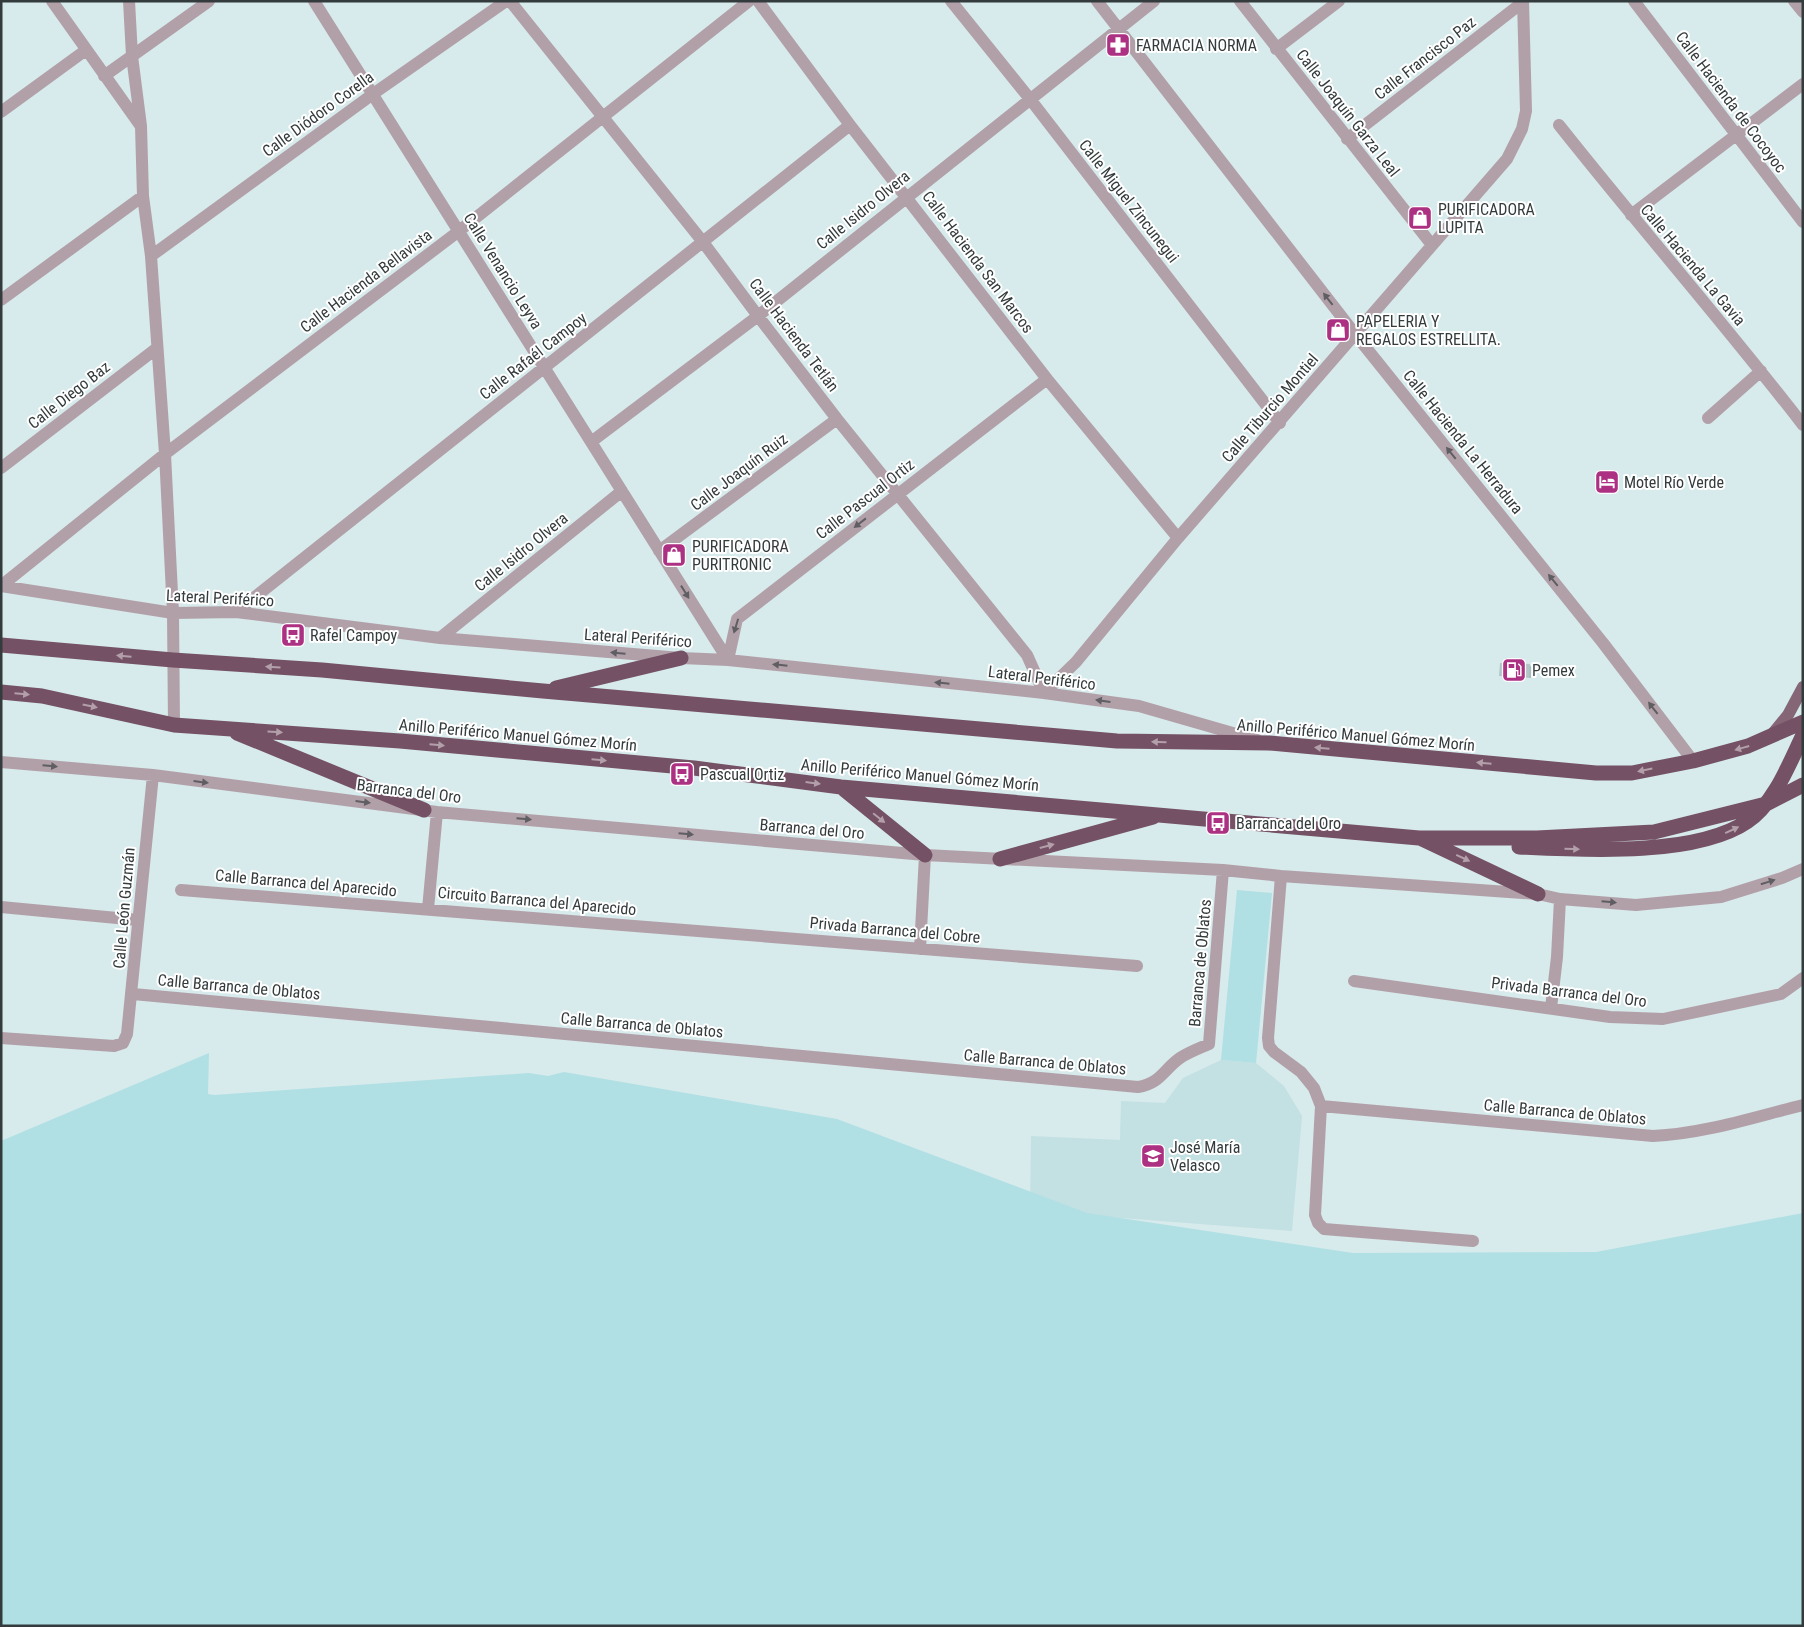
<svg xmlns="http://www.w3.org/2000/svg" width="1804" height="1627" font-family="'Roboto Condensed',sans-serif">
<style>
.built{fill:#c3e0e2}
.green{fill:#b0e0e4}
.shadow{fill:#0003}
.building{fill:#b2c6c7}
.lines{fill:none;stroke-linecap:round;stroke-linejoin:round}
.minor{stroke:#b2a0a9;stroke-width:12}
.major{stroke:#856677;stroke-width:12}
.highway{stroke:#745165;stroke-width:15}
.oneway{fill:#5f5e62}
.oneway2{fill:#b39faa}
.labels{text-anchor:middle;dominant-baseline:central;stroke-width:4;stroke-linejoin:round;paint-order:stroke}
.poi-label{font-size:16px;fill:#333b3c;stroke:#fff;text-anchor:start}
.street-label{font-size:16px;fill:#333b3c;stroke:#fff}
</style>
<rect width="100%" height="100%" fill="#d7eaec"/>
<path class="built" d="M1221,1060l35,3 28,23 18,30 -10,115 -262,-20 1,-75 89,4 1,-39 44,2 18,-25z"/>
<path class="green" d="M1237,890l35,3 -16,170 -35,-3z
M209,1053l-1,41 6,1 315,-22 19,3 16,-4 273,47 250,94 266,40 243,-1 207,-39v413h-1802v-485z"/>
<path class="shadow" d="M1529,665l3,2 -1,11 -30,-3z"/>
<path class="building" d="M1500,663l30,1 -1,13 -30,-1z"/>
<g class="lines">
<path class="minor" d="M52,1l88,124
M129,1l3,55 9,70 2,70 8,60 14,198 8,159 1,112
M314,1l414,659
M510,1l193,241 55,74 79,103 190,236 17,38 32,-31 102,-124 329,-379 15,-30 4,-18 -3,-110
M758,1l92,124 197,254 131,159
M951,1l79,98 250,324
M1097,1l258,333 248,309 90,118
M1240,1l192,244
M1634,1l169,221
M1794,1l9,11
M1276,49l63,-48
M104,76l105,-75
M1,112l85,-62
M1559,125c80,101 165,198 244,300
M1347,139l176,-137
M1631,215l172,-131
M151,256l222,-162 133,-93
M1,300l142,-104
M1708,418l53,-47
M591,442l167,-126 396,-315
M1,468l156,-120
M659,551l178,-132
M1,586l172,27 63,-1 204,26 241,20 47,2 316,33 95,13 118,34
M1,586l164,-132 294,-223 290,-230
M236,612l614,-487
M440,638l182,-147
M728,660l9,-41 310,-240
M1,762l152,13 284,37 488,43 298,15 58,6 257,18 22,5 76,6 85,-8 61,-19 21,-9
M1281,876l-13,162 1,8 5,6 27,20 13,16 7,18 -6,109 3,8 6,6 149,12
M181,890l956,76
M1,907l137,13
M428,909l9,-97
M920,949l5,-94
M1354,981l256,36 53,2 118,-25 22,-16
M133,994l1005,93c22,-3 26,-18 42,-29 9,-6 20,-10 29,-14l14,-174
M1551,1008l6,-51 3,-58
M1,1038l113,8 9,-3 4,-9 26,-259
M1321,1106l332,30c50,-2 101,-19 150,-31"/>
<path class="major" d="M1770,737l18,-22 15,-28"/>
<path class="highway" d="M1,645l172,15 149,10 221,21 574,50 152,2 327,30h36l61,-12 55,-15 55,-24
M556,688l125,-30
M1,692l41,4 132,29 226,16 294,27 147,19 578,51h118l117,-6 112,-28 37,-19
M237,733l187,77
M841,787l84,68
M1422,839l116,55
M1519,847c63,3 177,10 229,-26 26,-17 42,-59 55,-86
M1000,859l153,-42"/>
</g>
<defs><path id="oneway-solid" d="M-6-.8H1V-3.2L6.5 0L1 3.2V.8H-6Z" transform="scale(1.25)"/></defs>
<g class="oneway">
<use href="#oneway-solid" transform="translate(1328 299) rotate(-128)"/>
<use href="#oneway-solid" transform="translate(1451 453) rotate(-129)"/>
<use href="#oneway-solid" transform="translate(860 523) rotate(142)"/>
<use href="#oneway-solid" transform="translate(1553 580) rotate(-129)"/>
<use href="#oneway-solid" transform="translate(685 592) rotate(58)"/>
<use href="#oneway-solid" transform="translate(736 626) rotate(107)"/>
<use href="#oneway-solid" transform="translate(618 653) rotate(-175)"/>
<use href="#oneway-solid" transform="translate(780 665) rotate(-174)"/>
<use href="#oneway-solid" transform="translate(942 683) rotate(-174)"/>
<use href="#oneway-solid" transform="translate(1103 701) rotate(-172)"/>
<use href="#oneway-solid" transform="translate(1653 708) rotate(-128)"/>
<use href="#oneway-solid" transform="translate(50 766) rotate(5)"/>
<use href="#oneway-solid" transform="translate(201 782) rotate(7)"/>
<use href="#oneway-solid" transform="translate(363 802) rotate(7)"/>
<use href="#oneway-solid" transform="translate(524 819) rotate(5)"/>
<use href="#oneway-solid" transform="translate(686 834) rotate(5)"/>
<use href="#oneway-solid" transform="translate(1768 882) rotate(-17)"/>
<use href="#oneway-solid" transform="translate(1609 902) rotate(5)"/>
</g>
<g class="oneway2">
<use href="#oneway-solid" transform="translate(124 656) rotate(-175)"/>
<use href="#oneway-solid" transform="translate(273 667) rotate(-176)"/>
<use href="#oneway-solid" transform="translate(22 694) rotate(5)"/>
<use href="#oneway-solid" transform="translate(90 706) rotate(12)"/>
<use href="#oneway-solid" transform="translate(275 732) rotate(4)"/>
<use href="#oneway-solid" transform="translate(1159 742) rotate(-179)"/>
<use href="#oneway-solid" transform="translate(437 745) rotate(5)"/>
<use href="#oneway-solid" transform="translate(1322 748) rotate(-175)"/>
<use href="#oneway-solid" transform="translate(1742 748) rotate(164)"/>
<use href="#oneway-solid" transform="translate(599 760) rotate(5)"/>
<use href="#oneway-solid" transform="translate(1484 763) rotate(-175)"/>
<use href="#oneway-solid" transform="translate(1645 770) rotate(168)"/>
<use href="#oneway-solid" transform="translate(813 783) rotate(7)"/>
<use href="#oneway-solid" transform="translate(879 818) rotate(39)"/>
<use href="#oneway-solid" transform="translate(1732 830) rotate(-25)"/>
<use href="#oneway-solid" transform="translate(1047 846) rotate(-15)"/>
<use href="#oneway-solid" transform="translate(1572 849) rotate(1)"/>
<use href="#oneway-solid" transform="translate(1463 858) rotate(25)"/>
</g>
<defs>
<symbol id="pharmacy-square" viewBox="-11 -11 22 22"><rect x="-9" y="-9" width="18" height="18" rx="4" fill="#ad3182" stroke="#fff"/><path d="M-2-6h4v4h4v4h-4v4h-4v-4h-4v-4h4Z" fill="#fff"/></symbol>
<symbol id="shop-square" viewBox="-11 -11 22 22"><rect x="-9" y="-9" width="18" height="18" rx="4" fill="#ad3182" stroke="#fff"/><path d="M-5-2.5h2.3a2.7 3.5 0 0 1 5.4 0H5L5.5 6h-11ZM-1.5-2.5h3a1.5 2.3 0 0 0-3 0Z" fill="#fff"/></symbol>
<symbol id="hotel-square" viewBox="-11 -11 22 22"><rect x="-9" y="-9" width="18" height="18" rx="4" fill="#ad3182" stroke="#fff"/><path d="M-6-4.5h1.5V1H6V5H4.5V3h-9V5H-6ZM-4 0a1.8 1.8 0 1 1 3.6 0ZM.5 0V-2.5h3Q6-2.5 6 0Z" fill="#fff"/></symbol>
<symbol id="bus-square" viewBox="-11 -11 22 22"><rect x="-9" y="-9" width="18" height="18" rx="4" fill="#ad3182" stroke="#fff"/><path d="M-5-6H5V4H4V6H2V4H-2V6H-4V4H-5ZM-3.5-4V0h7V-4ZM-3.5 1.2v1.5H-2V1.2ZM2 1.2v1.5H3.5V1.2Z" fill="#fff"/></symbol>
<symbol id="fuel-square" viewBox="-11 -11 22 22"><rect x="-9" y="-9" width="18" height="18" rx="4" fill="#ad3182" stroke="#fff"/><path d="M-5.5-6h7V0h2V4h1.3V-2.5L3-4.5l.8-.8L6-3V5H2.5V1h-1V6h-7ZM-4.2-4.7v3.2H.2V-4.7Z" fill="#fff"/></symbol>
<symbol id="school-square" viewBox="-11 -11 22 22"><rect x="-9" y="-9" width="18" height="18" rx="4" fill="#ad3182" stroke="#fff"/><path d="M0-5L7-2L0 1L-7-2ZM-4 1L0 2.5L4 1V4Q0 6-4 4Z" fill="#fff"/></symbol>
</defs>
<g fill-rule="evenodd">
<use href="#pharmacy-square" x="1104" y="31" width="28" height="28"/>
<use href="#shop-square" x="1406" y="204" width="28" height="28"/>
<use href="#shop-square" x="1324" y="316" width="28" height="28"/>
<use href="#hotel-square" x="1593" y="468" width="28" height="28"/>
<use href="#shop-square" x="660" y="541" width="28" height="28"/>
<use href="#bus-square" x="279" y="621" width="28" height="28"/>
<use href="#fuel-square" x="1500" y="656" width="28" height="28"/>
<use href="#bus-square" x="668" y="760" width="28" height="28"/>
<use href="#bus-square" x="1204" y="809" width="28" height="28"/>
<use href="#school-square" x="1139" y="1142" width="28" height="28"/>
</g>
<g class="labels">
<g class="poi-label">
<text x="1136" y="45">FARMACIA NORMA</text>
<text x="1438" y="209">PURIFICADORA<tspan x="1438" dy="18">LUPITA</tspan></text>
<text x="1356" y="321">PAPELERIA Y<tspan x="1356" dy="18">REGALOS ESTRELLITA.</tspan></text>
<text x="1624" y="482">Motel Río Verde</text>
<text x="692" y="546">PURIFICADORA<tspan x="692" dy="18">PURITRONIC</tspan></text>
<text x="310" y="635">Rafel Campoy</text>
<text x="1532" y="670">Pemex</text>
<text x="700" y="774">Pascual Ortiz</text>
<text x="1236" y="823">Barranca del Oro</text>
<text x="1170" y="1147">José María<tspan x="1170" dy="18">Velasco</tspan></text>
</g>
<g class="street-label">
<text transform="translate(1425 58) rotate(-38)">Calle Francisco Paz</text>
<text transform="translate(1731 102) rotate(53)">Calle Hacienda de Cocoyoc</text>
<text transform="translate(1348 113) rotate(52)">Calle Joaquín Garza Leal</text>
<text transform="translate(318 114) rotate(-36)">Calle Diódoro Corella</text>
<text transform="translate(1129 201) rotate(52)">Calle Miguel Zincunegui</text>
<text transform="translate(863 210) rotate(-39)">Calle Isidro Olvera</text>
<text transform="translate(978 262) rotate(53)">Calle Hacienda San Marcos</text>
<text transform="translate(1693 265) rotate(50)">Calle Hacienda La Gavia</text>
<text transform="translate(503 271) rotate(58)">Calle Venancio Leyva</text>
<text transform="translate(366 281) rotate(-37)">Calle Hacienda Bellavista</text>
<text transform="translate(794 335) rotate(53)">Calle Hacienda Tetlán</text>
<text transform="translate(533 356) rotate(-38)">Calle Rafaél Campoy</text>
<text transform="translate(69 395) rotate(-38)">Calle Diego Baz</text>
<text transform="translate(1270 408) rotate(-49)">Calle Tiburcio Montiel</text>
<text transform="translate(1463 442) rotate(51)">Calle Hacienda La Herradura</text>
<text transform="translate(739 472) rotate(-37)">Calle Joaquín Ruiz</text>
<text transform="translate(865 499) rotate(-38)">Calle Pascual Ortiz</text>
<text transform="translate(521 552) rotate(-39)">Calle Isidro Olvera</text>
<text transform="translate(220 598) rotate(3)">Lateral Periférico</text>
<text transform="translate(638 638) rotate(4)">Lateral Periférico</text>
<text transform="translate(1042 678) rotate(7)">Lateral Periférico</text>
<text transform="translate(518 735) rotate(5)">Anillo Periférico Manuel Gómez Morín</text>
<text transform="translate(1356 735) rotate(5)">Anillo Periférico Manuel Gómez Morín</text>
<text transform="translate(920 775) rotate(5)">Anillo Periférico Manuel Gómez Morín</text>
<text transform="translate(409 791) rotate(7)">Barranca del Oro</text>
<text transform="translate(812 829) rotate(5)">Barranca del Oro</text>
<text transform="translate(306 883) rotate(5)">Calle Barranca del Aparecido</text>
<text transform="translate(537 901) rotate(5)">Circuito Barranca del Aparecido</text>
<text transform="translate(124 908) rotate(-85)">Calle León Guzmán</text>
<text transform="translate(895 930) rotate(5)">Privada Barranca del Cobre</text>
<text transform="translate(1200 963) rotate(-85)">Barranca de Oblatos</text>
<text transform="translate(239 987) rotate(5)">Calle Barranca de Oblatos</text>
<text transform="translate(1569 992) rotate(7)">Privada Barranca del Oro</text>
<text transform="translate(642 1025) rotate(5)">Calle Barranca de Oblatos</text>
<text transform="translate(1045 1062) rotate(5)">Calle Barranca de Oblatos</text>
<text transform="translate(1565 1112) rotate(5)">Calle Barranca de Oblatos</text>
</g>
</g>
<rect width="1804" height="1627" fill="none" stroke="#333b3c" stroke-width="5"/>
</svg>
